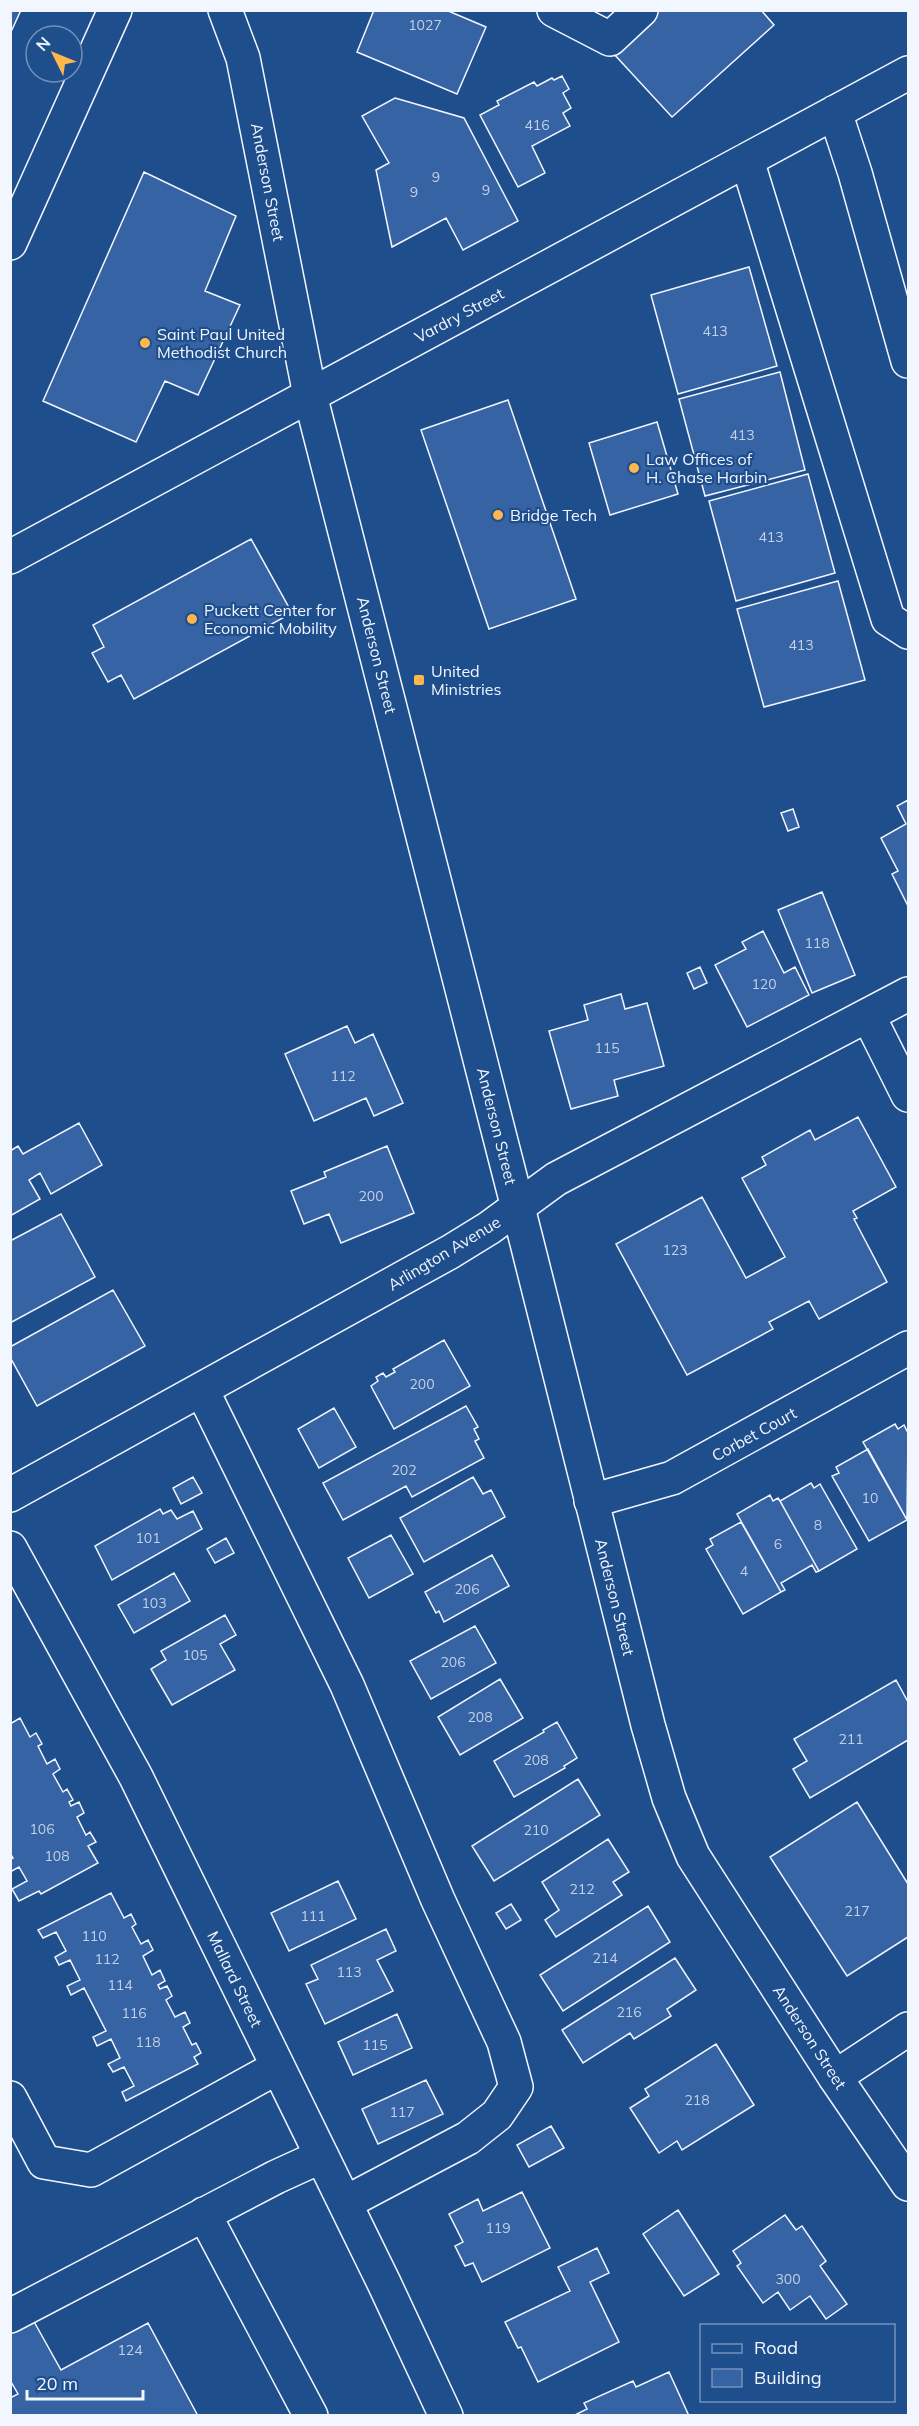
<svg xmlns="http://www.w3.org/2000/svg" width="919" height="2426" font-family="Mulish,sans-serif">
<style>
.building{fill:#3563a3;stroke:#f2f6ff;stroke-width:1.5}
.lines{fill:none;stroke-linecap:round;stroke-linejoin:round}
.minor-casing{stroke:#f2f6ff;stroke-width:36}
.major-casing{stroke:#f2f6ff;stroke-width:36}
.minor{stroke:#1f4e8c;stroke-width:33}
.major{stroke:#1f4e8c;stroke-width:33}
.poi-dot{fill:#ffb74d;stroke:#1f4e8c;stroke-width:2}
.labels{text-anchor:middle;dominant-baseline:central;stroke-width:4.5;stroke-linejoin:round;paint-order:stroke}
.number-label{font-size:14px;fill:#c3d1e8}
.street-label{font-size:16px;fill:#f2f6ff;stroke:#1f4e8c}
.poi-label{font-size:16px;fill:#f2f6ff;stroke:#1f4e8c;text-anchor:start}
</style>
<rect width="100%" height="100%" fill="#1f4e8c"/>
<path class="building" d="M10,10h11l-11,24z
M374,10h72l40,17 -29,67 -100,-42z
M660,10h101l13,15 -102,92 -59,-64z
M562,76l7,13 -6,4 8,15 -8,5 7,13 -38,20 13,27 -27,14 -38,-72 19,-10 -2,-4 37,-19 3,4 15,-8 2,2z
M395,98l69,20 54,103 -55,29 -17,-32 -54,29 -16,-77 13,-7 -27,-47z
M144,172l92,44 -31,75 35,14 -42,90 -33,-14 -29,61 -93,-41z
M749,267l28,99 -99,28 -27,-99z
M780,372l25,98 -100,26 -26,-97z
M508,400l68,199 -87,30 -68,-199z
M657,422l21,72 -68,21 -21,-72z
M808,474l27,99 -99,28 -27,-100z
M251,539l41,74 -158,86 -13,-24 -13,7 -16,-29 12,-6 -11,-22z
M838,581l27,99 -101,27 -27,-98z
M908,800v106l-16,-32 6,-3 -17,-33 25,-14 -9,-18z
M793,809l6,18 -11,4 -7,-18z
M822,892l33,83 -43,18 -34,-83z
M763,931l21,42 11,-6 14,28 -62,32 -32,-62 31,-16 -4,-7z
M700,967l7,16 -13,6 -7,-16z
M621,994l4,15 22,-6 17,63 -50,14 4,16 -47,13 -22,-78 39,-11 -4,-15z
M347,1026l8,17 18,-9 30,69 -29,13 -8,-18 -52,23 -29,-67z
M858,1117l38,70 -43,24 4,7 -3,1 33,63 -68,37 -10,-18 -40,21 4,7 -86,46 -71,-131 86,-47 44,81 39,-21 -43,-79 24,-13 -4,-8 48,-27 5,10z
M79,1123l23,42 -51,29 -11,-21 -11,7 11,19 -30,17v-65l8,-5 5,8z
M387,1146l27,67 -73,30 -12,-29 -25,10 -13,-33 35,-14 -2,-5z
M61,1214l34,63 -85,46v-82z
M113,1290l32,56 -108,60 -27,-49v-10z
M444,1340l26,46 -76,43 -23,-43 7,-5 -2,-4 7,-4 3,4 9,-5 -2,-3z
M466,1406l12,21 -4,2 5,10 -4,2 9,17 -72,39 -6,-11 -63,34 -20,-37z
M334,1408l22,39 -37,21 -21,-39z
M895,1424l3,5 6,-4 4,8 -1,87 -44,-78z
M868,1449l39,71 -38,21 -37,-65 7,-3 -3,-6z
M193,1477l9,16 -21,11 -8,-16z
M473,1477l10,17 8,-4 14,27 -81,45 -24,-44z
M811,1483l3,5 6,-4 37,65 -38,22 -39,-70z
M770,1495l3,6 5,-3 2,3 39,70 -3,1 -4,-7 -31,18 4,7 -4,2 -44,-78z
M160,1509l3,5 8,-4 6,9 16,-8 9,18 -90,51 -17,-34z
M741,1522l40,70 -38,22 -37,-65 7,-4 -3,-6z
M391,1535l22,39 -44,24 -21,-40z
M226,1538l8,15 -19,10 -8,-14z
M492,1555l17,31 -65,36 -5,-11 -3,2 -11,-21z
M174,1573l16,28 -56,32 -16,-28z
M225,1615l11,20 -16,9 15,26 -63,35 -21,-36 15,-9 -5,-9z
M475,1626l21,37 -65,36 -21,-38z
M500,1679l23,39 -63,37 -22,-38z
M896,1680l12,22v38l-98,58 -17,-29 14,-8 -13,-22z
M20,1718l10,19 6,-4 6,11 -4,2 9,18 8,-5 5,10 -7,5 10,18 4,-3 6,11 -4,2 2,4 8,-4 5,11 -7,4 9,18 4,-3 6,10 -8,4 10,17 -57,31 -2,-3 -20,10 -7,-12 15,-8 -8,-14 -9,5v-13l3,-1 -3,-5v-129z
M557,1722l20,36 -13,8 1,2 -51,29 -20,-36 50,-29 -1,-2z
M578,1779l22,36 -106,66 -22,-35z
M857,1802l51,82v53l-61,39 -77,-119z
M608,1839l21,33 -16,10 9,13 -66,42 -11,-17 14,-10 -17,-28z
M338,1881l18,38 -67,32 -18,-38z
M111,1893l13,25 7,-4 5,10 -4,3 9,17 7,-4 5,10 -10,6 9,19 8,-5 5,11 -7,4 2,4 7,-3 5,10 -6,4 9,17 10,-5 5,11 -7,4 9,18 4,-2 5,10 -7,4 4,7 -72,37 -4,-9 12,-6 -10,-19 -11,5 -5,-8 12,-6 -9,-19 -14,7 -4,-9 13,-6 -22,-43 -13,7 -4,-9 13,-6 -10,-20 -11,5 -4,-8 11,-6 -10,-19 -13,6 -5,-8z
M511,1904l10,16 -15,9 -10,-16z
M648,1906l22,36 -107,69 -23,-36z
M386,1929l10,22 -19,9 16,31 -68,33 -19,-40 12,-5 -7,-14z
M675,1958l21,32 -29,19 4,7 -37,23 -4,-6 -47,30 -21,-33z
M397,2014l15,34 -59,27 -15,-33z
M716,2044l38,61 -72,45 -5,-9 -18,12 -29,-45 19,-12 -4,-7z
M426,2080l17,34 -65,30 -16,-35z
M551,2126l13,22 -35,19 -12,-22z
M522,2192l28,56 -68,34 -9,-19 -8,3 -10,-20 8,-4 -14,-28 29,-15 5,12z
M678,2210l41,64 -35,22 -41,-62z
M785,2215l11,15 6,-4 24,35 -6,5 27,38 -21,15 -16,-23 -20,14 -12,-18 -15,11 -26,-37 4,-3 -8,-12z
M597,2248l12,25 -19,9 29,60 -81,40 -17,-35 -3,1 -13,-26 65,-31 -12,-24z
M32,2318l29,52 87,-47 50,93h-188v-18l8,-4 -8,-14v-50z
M669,2372l20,44h-116l14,-7 -3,-6 49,-22 3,6z"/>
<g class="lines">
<defs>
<path id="minor" d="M554,10l56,29 31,-29
M835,112l20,61 53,188
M747,160l141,459 20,13
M10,557l898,-484
M868,1015l40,80
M202,1390l145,295 91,215 66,142 12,45 -19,28 -29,23 -123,65
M10,1495l440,-243 39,-24 67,-49 352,-185
M591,1501l81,-23 236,-130
M10,1548l126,229 248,506 62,133
M835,2077l73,-48
M10,2098l34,64 47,8 187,-103
M204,2214l107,202
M10,2316l266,-139 46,-21"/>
<path id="major" d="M225,10l18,48 67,337 217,848 121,482 21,73 24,58 142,221 73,107
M10,243l105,-233"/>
</defs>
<use href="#minor" class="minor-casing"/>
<use href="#major" class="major-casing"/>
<use href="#minor" class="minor"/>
<use href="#major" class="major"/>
</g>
<g class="poi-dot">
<circle cx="145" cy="343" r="6"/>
<circle cx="634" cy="468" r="6"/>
<circle cx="498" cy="515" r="6"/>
<circle cx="192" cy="619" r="6"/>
<rect x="413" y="674" width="12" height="12" rx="3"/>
</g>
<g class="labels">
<g class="number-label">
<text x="425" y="25">1027</text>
<text x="537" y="125">416</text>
<text x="436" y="177">9</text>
<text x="486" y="190">9</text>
<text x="414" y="192">9</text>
<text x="715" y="331">413</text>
<text x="742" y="435">413</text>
<text x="771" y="537">413</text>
<text x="801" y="645">413</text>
<text x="817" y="943">118</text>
<text x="764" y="984">120</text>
<text x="607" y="1048">115</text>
<text x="343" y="1076">112</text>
<text x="371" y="1196">200</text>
<text x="675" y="1250">123</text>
<text x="422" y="1384">200</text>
<text x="404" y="1470">202</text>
<text x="870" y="1498">10</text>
<text x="818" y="1525">8</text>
<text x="148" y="1538">101</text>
<text x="778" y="1544">6</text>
<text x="744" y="1571">4</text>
<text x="467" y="1589">206</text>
<text x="154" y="1603">103</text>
<text x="195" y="1655">105</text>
<text x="453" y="1662">206</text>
<text x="480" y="1717">208</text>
<text x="851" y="1739">211</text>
<text x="536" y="1760">208</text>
<text x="42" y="1829">106</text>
<text x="536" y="1830">210</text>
<text x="57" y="1856">108</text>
<text x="582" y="1889">212</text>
<text x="857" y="1911">217</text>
<text x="313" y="1916">111</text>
<text x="94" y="1936">110</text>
<text x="605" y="1958">214</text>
<text x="107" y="1959">112</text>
<text x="349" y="1972">113</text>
<text x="120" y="1985">114</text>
<text x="629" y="2012">216</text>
<text x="134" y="2013">116</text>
<text x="148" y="2042">118</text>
<text x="375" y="2045">115</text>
<text x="697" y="2100">218</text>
<text x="402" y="2112">117</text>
<text x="498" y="2228">119</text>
<text x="788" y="2279">300</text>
<text x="130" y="2350">124</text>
</g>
<g class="street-label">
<text transform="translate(268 182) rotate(79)">Anderson Street</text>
<text transform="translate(459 315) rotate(-28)">Vardry Street</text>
<text transform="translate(377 655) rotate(76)">Anderson Street</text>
<text transform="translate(497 1126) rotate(76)">Anderson Street</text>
<text transform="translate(444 1253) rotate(-31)">Arlington Avenue</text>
<text transform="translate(754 1434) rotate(-29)">Corbet Court</text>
<text transform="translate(615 1597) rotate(76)">Anderson Street</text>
<text transform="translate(235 1979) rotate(64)">Mallard Street</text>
<text transform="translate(810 2037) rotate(57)">Anderson Street</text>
</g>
<g class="poi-label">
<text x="157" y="334">Saint Paul United<tspan x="157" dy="18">Methodist Church</tspan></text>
<text x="646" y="459">Law Offices of<tspan x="646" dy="18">H. Chase Harbin</tspan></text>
<text x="510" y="515">Bridge Tech</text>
<text x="204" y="610">Puckett Center for<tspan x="204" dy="18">Economic Mobility</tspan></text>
<text x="431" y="671">United<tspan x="431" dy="18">Ministries</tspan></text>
</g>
</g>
<rect width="919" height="2426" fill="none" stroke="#f2f6ff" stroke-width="24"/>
<rect x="700" y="2324" width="195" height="78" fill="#1f4e8c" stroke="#7391ba" stroke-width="1.5"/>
<rect x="712" y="2344" width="30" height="9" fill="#1f4e8c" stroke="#7391ba" stroke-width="1.5"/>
<text x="754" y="2354" font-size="18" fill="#f2f6ff">Road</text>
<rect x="712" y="2369" width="30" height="18" fill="#3563a3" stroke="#7391ba" stroke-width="1.5"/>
<text x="754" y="2384" font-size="18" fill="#f2f6ff">Building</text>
<g transform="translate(54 54) rotate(313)"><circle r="28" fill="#1f4e8c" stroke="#7391ba" stroke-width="1.5"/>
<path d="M0-4.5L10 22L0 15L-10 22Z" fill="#ffb74d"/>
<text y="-9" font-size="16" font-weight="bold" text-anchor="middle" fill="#f2f6ff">N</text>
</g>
<path d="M27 2390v9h116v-9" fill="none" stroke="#f2f6ff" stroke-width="3"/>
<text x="36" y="2390" font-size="18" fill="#f2f6ff" stroke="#1f4e8c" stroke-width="4.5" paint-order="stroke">20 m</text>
</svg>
